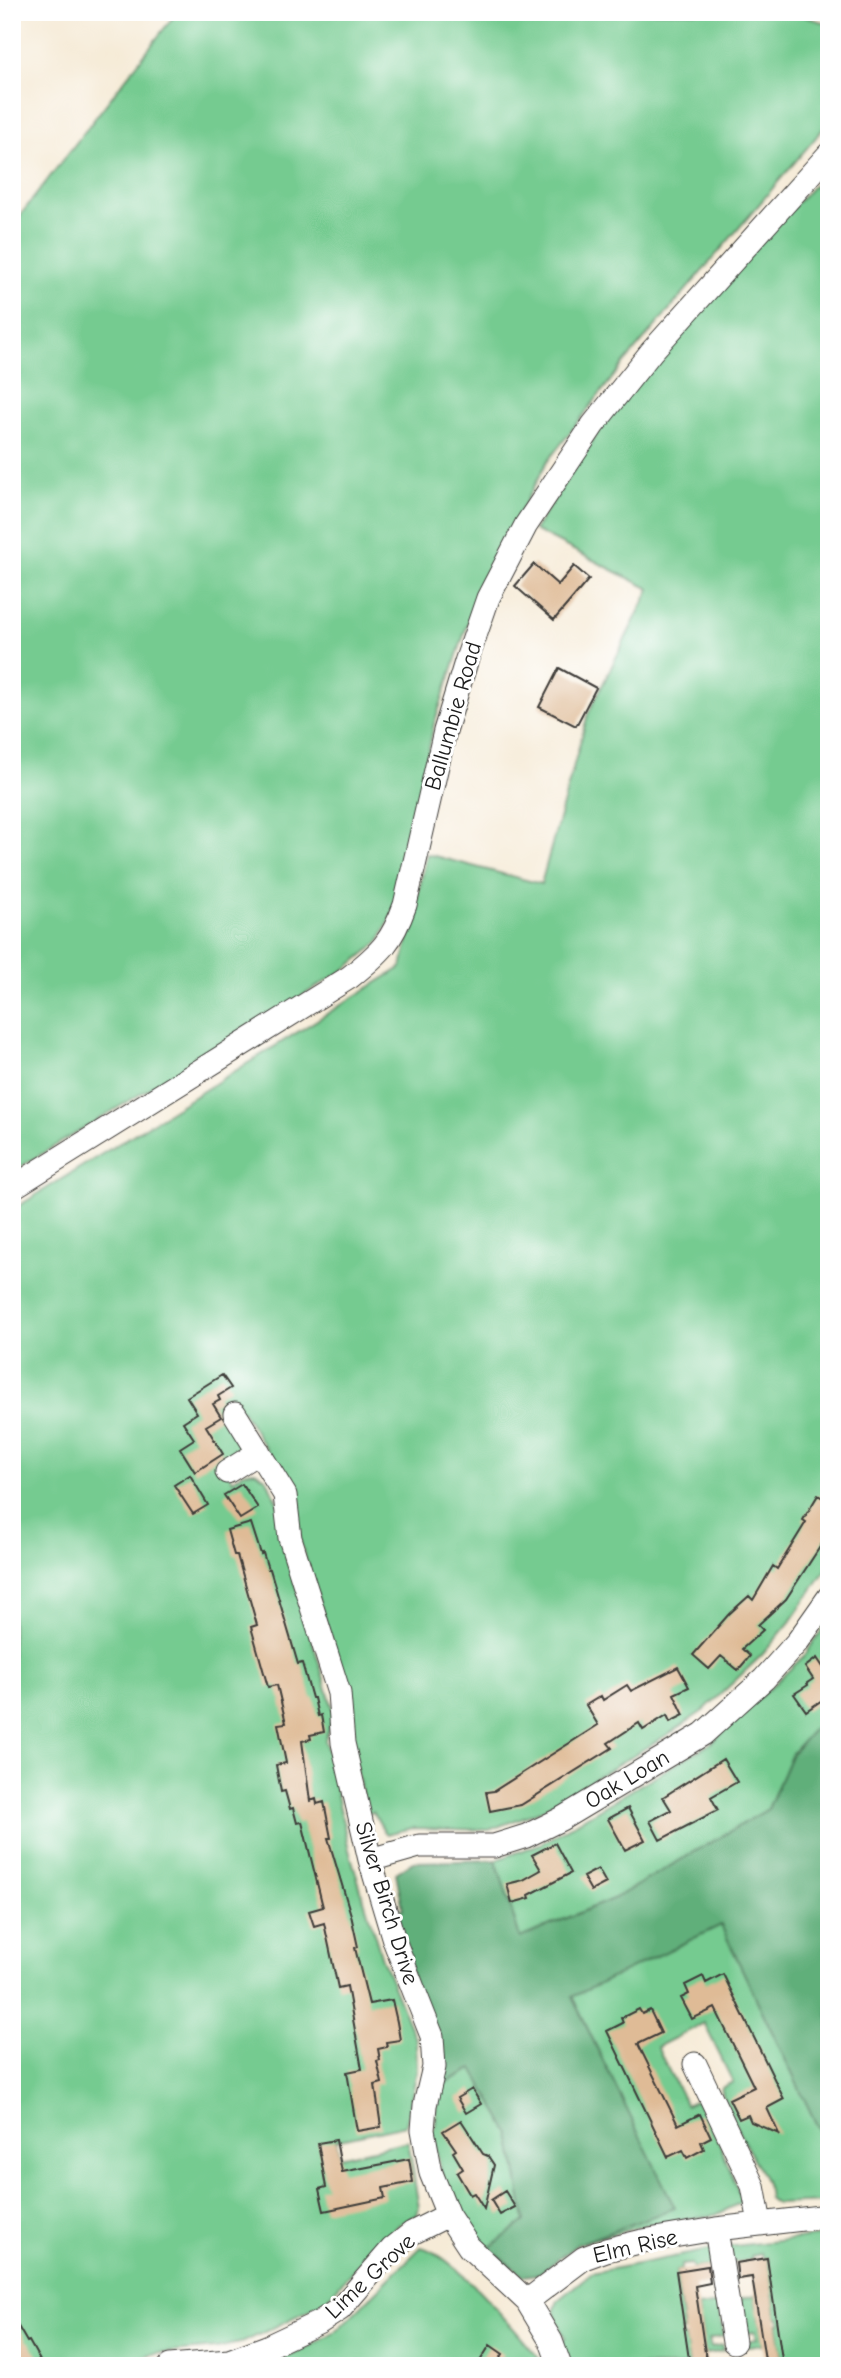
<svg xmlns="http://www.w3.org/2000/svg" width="841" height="2378" font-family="'Comic Neue',sans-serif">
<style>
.green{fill:#75cb90;stroke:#487456;stroke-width:2}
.forest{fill:#60af7a;stroke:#3e664b;stroke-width:2}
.building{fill:#dfbb96}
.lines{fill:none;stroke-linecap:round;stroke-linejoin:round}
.street-casing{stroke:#3d3b38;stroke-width:25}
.street{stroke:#fff;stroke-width:23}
.labels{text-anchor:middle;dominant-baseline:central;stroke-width:6;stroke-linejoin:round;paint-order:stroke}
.street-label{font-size:23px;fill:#1c1c1c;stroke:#fff}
</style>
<rect width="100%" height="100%" fill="#fff"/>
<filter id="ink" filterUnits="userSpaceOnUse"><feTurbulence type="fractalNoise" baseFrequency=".0143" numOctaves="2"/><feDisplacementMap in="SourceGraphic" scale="14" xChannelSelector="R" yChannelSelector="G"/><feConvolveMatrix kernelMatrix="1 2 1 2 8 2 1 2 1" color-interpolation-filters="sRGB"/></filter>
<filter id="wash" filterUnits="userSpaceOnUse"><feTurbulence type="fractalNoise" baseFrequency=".00686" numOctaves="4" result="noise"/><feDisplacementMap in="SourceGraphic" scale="28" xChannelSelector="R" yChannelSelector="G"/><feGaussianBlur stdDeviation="1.57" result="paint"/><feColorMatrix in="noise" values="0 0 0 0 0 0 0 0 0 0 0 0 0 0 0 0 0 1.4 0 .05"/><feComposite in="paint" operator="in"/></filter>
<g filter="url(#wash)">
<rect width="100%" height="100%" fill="#f6ebd7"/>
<path class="green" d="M177,12h614l38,12v98l-204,240 -78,100 -67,125 -46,137 -37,180 -18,38 -33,27 -334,203v-946z
M814,185l15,15v1365l-39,57 -28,33 -59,56 -31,21 -132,79 -51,19 -76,-2 -27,6 -13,-22 -7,2 -21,-101 4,-19 -51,-159 -6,-43 -50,-82 -14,8 12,19v12l-17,17 10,14 11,-8 11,-1 12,8 12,27 3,35 52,171 -9,28 24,110 33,109 34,82 1,29 -11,55 -70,15 3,17 69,-16 11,67 -2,7 -15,7 -27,24 -53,58 -78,38 -27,6 -66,6 -30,12h-109v-1156l390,-243 25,-113 114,30 47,-170 62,-125 -116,-59c23,-34 44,-70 68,-103 65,-85 138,-164 212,-242z
M829,1619v93l-37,41 -24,56 -153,89 -95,40 -24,-78 44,-16 171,-101 94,-88z
M721,1925l101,211 7,8v58l-53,2 -7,-6c-1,-18 -11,-29 -19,-45 -11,-21 -23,-42 -29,-65l12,-6 -29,-59 -47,24 29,58 10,-5c21,32 33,67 46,102l-26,13 -67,9 -71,20 96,-36 -102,-212z
M473,2069l37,64 15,88 -35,27 22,19 -5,4 -36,-37 3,-5 -9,-15 -7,1 -13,-27 -13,-56 3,-4 4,-42z
M829,2235v131h-46l-6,-42h3l-1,-6h-3l-9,-60 -4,1 -2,-5 -11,2 1,4 -19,3 -7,-16z
M421,2247c34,8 93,83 117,110l2,9h-273l40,-18 30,-18z
M714,2249l-3,17 -17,2 -2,-4 -11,1v5l-5,1 8,60 -2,1 1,6h3l4,28h-122l-7,-23 4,-4 -11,-27 4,-12 33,-27z
M755,2296l8,49 -15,2 -1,-6 10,-2 -2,-8 -12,2 -6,-33z
M718,2304l6,32 -15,3 2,8 11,-2 1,6 -18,3 -7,-47z"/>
<path class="forest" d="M829,1712v432l-7,-8 -101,-211 -149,72 103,211 -97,36 -39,30 -15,2 -35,-28 36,-27 -15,-87 -37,-65 -34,17 -44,-176 8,-1 -7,-36 17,-11 83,-2 24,78 95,-40 153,-89 24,-56z"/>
<g id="blocks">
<path class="building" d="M534,564l24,21 16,-19 15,13 -35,41 -39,-34z
M559,668l37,20 -20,38 -37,-19z
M222,1375l9,13 -13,8 2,4 -7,4 8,13 -15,9 17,28 -28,18 -15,-24 14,-9 -11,-17 14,-9 -10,-16z
M190,1475l18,30 -15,9 -19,-29z
M242,1484l16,24 -18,11 -16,-24z
M818,1495l11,7v31l-43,66 -28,26 5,5 -21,19 8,7 -12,14 -17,-14 -12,13 -16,-14 36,-41 20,-18 4,4 20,-34 4,3 29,-47 -3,-2z
M251,1523l10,31 2,-1 5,16h2l28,95 4,-1 10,35h2l4,18 3,-1 3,17 -14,3 1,4 -9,2 8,60 6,-2 1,5 7,-2 7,36h-3l23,77 7,32 -3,1 14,56 23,-4 5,22 3,18 -14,2 1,5 -9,2 2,11 -3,1 5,22 -7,2 6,42 -24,4 -10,-59 15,-3 -15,-83 -9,2 -14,-65 -10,3 -5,-15 14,-4 -21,-85 -5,1 -4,-15 -3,1 -5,-18 -4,1 -5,-27 10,-2 -8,-39 8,-1 -9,-38 -9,2 -17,-60 6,-2 -20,-70h-3l-7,-25z
M817,1658l8,12 4,-2v35l-4,-5 -19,13 -12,-17 14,-9 -1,-2 6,-4 -8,-12z
M678,1667l11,20 -15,7 10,21 -14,7 -3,-7 -24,15 -4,-7 -31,20 4,5 -91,57 -31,6 -4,-19 8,-1 104,-66 -12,-20 15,-9 2,4 24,-15 4,6z
M723,1759l14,23 -26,15 7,13 -58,30 -10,-19 21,-11 -8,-13z
M628,1808l17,32 -20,10 -17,-31z
M555,1843l16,30 -42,22 1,3 -18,5 -5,-19 16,-4 18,-10 -9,-15z
M598,1869l8,14 -15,8 -8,-14z
M723,1974l61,125 -17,9 12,26 -28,-12 -3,-7 -9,4 -10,-20 25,-12 -39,-79 -23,11 -11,-21 8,-4 -4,-9 18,-9 3,7z
M639,2009l3,5 8,-4 11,23 -23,11 40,81 22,-11 11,23 -10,5 3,7 -17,9 -4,-8 -15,7 -61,-126 16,-8 -2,-5z
M472,2089l9,15 -15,9 -9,-15z
M461,2120l22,34 5,2 6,9 -10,44 -10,-16 -4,2 -13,-22 6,-4 -10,-17 3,-2 -13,-19z
M336,2140l6,32 67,-13 4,23 -30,6 2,10 -61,13 -5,-22 7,-2 -8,-44z
M505,2191l10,16 -15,8 -9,-15z
M767,2258l16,108h-17l-14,-89 -14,2 -2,-16z
M708,2266l2,17 -15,3 12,80h-17l-14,-95z
M12,2316l15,26 2,-1 14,25h-26l-5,-9z
M490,2345l13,9 -8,12h-18z"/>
</g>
</g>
<g filter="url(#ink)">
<use href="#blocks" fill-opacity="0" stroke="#3d3b38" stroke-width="2"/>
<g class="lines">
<defs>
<path id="street" d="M12,1188l338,-211c31,-25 42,-35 55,-72l40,-174 21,-69 22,-64 38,-73 67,-100 59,-74 177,-197
M235,1414l50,81 5,43 49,155 4,50 27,117 24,80 38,96 2,31 -9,38 -2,25 8,43 17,42 21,32 58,54 24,40 9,25
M227,1472l32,-20
M370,1860l49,-14h75l32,-10 35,-17 142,-85 61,-55 34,-38 31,-44
M695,2064l58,122 7,37
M716,2229l18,113
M527,2301l57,-43 22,-8 37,-9 73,-12 113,-13
M170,2366l59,-5 38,-14 53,-25 20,-13 52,-60 20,-16 36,-18"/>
</defs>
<use href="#street" class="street-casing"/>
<use href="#street" class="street"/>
</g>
</g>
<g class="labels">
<g class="street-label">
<text transform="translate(453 716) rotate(-74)">Ballumbie Road</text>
<text transform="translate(627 1779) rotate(-31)">Oak Loan</text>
<text transform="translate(387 1903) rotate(73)">Silver Birch Drive</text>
<text transform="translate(635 2246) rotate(-13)">Elm Rise</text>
<text transform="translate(370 2276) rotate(-43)">Lime Grove</text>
</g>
</g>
<rect width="841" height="2378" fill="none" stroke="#fff" stroke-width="42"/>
</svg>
